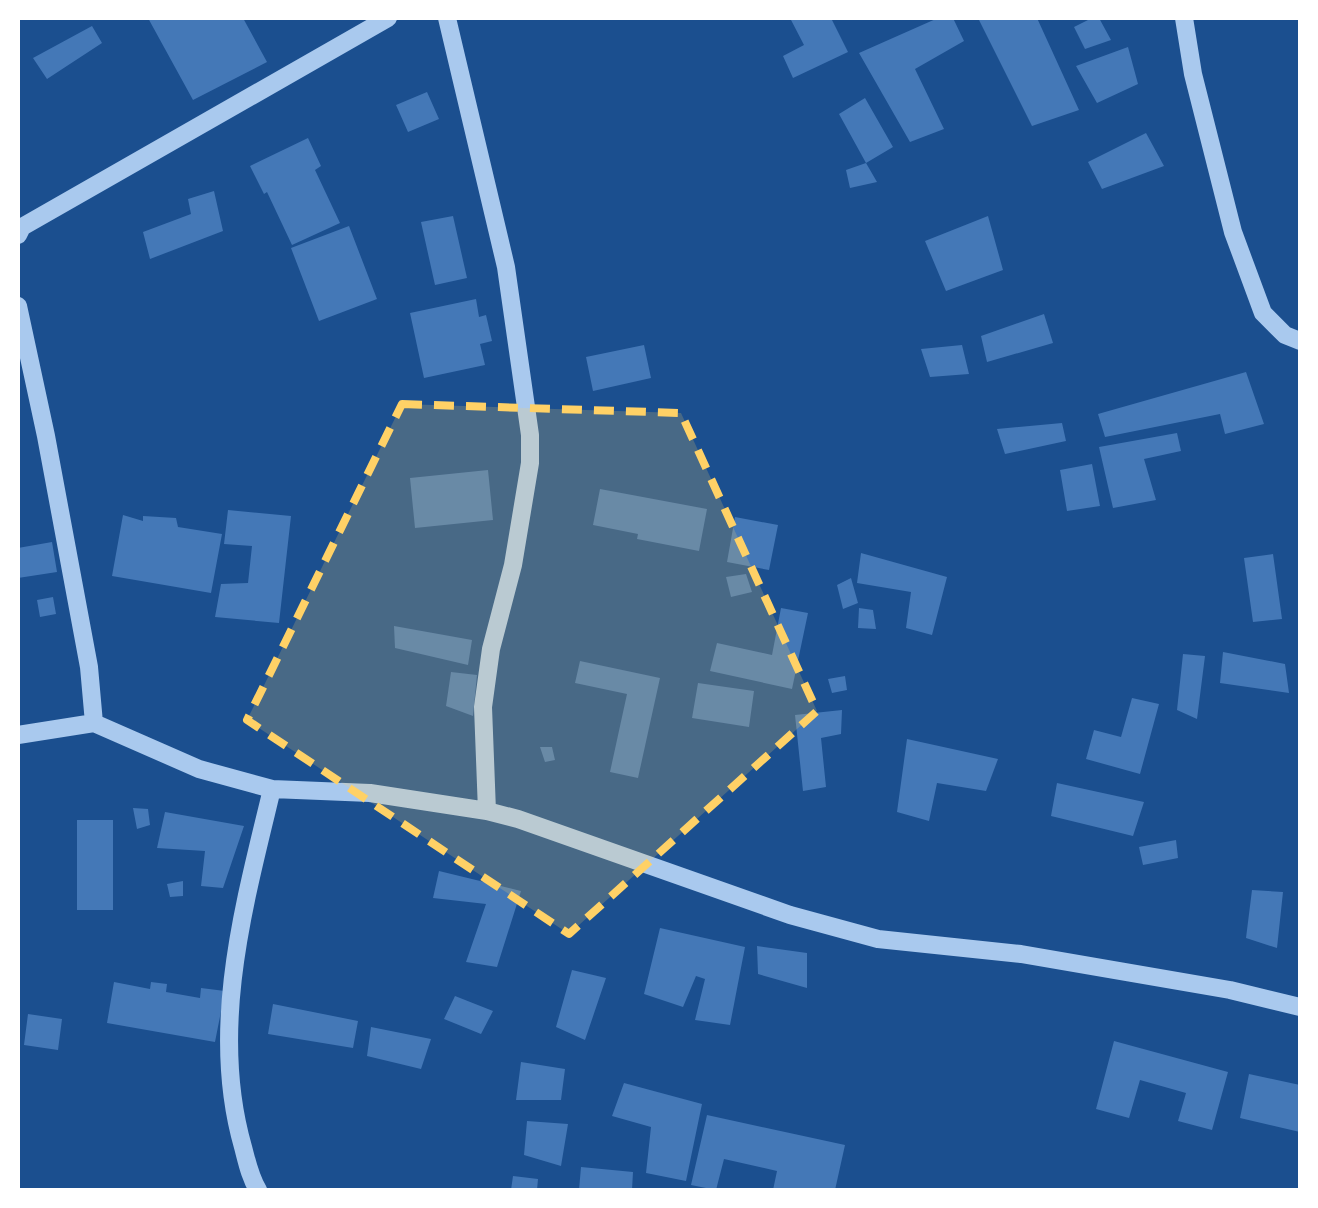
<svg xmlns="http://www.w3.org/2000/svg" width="1318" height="1208" font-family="'Varela Round',sans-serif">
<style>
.building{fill:#4478b7}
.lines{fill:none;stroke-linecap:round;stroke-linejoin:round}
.minor{stroke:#a9c9ee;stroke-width:18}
.marked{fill:#ffd166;fill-opacity:0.2;stroke:#ffd166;stroke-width:8;stroke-dasharray:20 12;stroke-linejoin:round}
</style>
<rect width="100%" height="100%" fill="#1b4f8f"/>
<path class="building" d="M148,18h95l24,44 -74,38z
M790,18h41l17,34 -55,26 -10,-22 21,-11z
M938,18h15l11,23 -49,28 29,60 -34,13 -51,-89z
M978,18h59l42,92 -47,16z
M1092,18h7l12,22 -26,9 -11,-22z
M92,26l10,17 -55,36 -14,-21z
M1128,47l10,37 -41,19 -21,-37z
M427,92l12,27 -31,13 -12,-27z
M865,98l28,49 -27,16 11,19 -27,6 -4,-18 20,-7 -27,-49z
M1146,133l18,33 -62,23 -14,-27z
M308,138l13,28 -6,4 25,53 -48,22 -25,-53 -3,2 -14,-28z
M214,191l9,40 -73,28 -7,-27 48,-18 -3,-15z
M453,216l14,62 -32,7 -14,-63z
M988,216l15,54 -57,21 -21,-50z
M349,226l28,73 -58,22 -28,-73z
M476,299l3,18 7,-2 6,26 -12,3 5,21 -61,13 -14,-65z
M1044,314l9,29 -66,19 -6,-26z
M644,345l7,33 -58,13 -7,-34z
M962,345l7,29 -39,3 -9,-28z
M1246,372l18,52 -39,10 -5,-20 -115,23 -7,-23z
M1062,423l4,18 -61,13 -8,-25z
M1177,433l4,18 -37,8 12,41 -43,8 -14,-61z
M1092,464l8,42 -33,5 -7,-41z
M488,470l5,50 -78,8 -5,-50z
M600,489l107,20 -8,42 -62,-12 1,-5 -45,-9z
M228,510l63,6 -12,107 -64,-6 6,-33 27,-1 4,-37 -28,-2z
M123,515l20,6v-5l33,2 2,9 44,7 -11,59 -99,-17z
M735,517l43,8 -9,45 -42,-8z
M52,542l5,30 -39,6v-30z
M861,553l86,24 -15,58 -26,-7 5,-36 -54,-9z
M1273,554l9,65 -29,3 -9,-64z
M746,574l6,18 -21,5 -5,-20z
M851,578l7,25 -15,6 -6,-24z
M53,597l3,17 -16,3 -3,-17z
M781,608l27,5 -16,76 -82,-18 7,-28 55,12z
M859,608l14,2 3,19 -18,-1z
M394,626l78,14 -4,25 -73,-17z
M1223,652l62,12 4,29 -69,-10z
M1183,654l22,2 -8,63 -20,-9z
M580,661l80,17 -22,100 -28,-6 17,-78 -52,-11z
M451,672l26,3 -4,41 -27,-10z
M845,676l2,14 -15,3 -4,-14z
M698,683l56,8 -5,36 -57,-9z
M1132,698l27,6 -19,70 -54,-15 8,-29 27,7z
M842,710l-1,24 -20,4 5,49 -23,4 -8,-76z
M907,739l91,20 -12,32 -49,-8 -8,38 -32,-9z
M540,747h12l3,13 -10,2z
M1057,783l87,19 -11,34 -82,-20z
M133,808l15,1 2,16 -13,4z
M165,812l79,14 -21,62 -22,-2 4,-35 -48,-3z
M77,820h36v90h-36z
M1176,840l2,18 -35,7 -4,-18z
M439,871l82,20 -24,76 -31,-5 20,-58 -53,-6z
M183,881v15l-13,1 -3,-13z
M1252,890l31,2 -6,56 -31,-10z
M660,928l85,19 -15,78 -35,-5 10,-41 -9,-3 -13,31 -39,-13z
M757,946l50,7v35l-49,-14z
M572,970l34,8 -21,62 -29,-13z
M114,982l36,7 1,-7 16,2 -1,8 34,6 1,-10 24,3 -10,51 -108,-19z
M455,996l38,15 -12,23 -37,-15z
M273,1004l85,17 -5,27 -85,-14z
M28,1014l34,5 -4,31 -34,-5z
M371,1027l60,12 -10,30 -54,-13z
M1114,1041l114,31 -16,58 -34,-9 8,-28 -46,-13 -11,38 -33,-9z
M521,1062l44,7 -4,31h-45z
M1249,1074l51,11v47l-60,-14z
M624,1083l78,21 -16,77 -40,-8 5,-46 -39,-11z
M707,1115l138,30 -10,45h-62l4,-19 -53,-12 -8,31 -25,-5z
M527,1121l41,3 -7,42 -37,-11z
M581,1167l52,5 -1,18h-53z
M513,1176l25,3 -1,11h-26z"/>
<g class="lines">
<path class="minor" d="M447,18l59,249 24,168v28l-17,102 -22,84 -8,58 4,104
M1184,18l9,56 40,158 30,81 22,22 15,6
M18,235l4,-8 366,-209
M18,306l28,130 43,231 5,56
M18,735l76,-12 105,46 73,20 98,4 117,18 31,8 272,96 88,24 143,15 209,36 70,17
M258,1190c-8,-13 -11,-28 -15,-43 -34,-118 1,-242 29,-358"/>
</g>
<path class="marked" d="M402,404l279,9 136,298 -248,223 -322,-214z"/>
<rect width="1318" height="1208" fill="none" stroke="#ffffff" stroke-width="40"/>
</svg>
